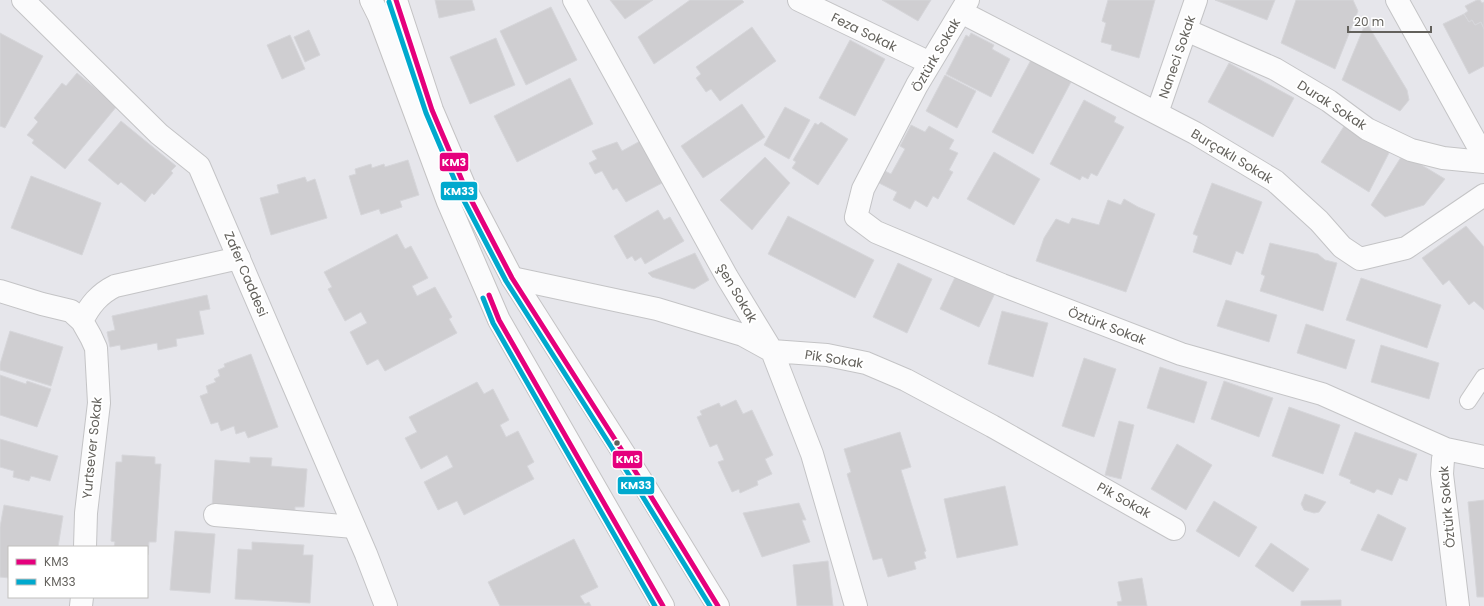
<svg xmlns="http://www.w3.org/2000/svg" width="1484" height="606" font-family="Poppins,sans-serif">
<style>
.building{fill:#cfced1;stroke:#d6d6da}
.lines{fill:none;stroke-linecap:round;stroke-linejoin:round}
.service-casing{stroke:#c4c4c6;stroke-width:18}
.minor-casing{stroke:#c4c4c6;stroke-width:24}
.tertiary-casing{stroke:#c4c4c6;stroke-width:24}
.secondary-casing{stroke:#c4c3c4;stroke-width:24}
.service{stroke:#fbfbfc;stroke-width:16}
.minor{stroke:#fbfbfc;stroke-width:22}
.tertiary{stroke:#fbfbfc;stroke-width:22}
.secondary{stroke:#fbfbfc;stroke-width:22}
.bus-1-casing{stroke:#fff;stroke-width:8}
.bus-2-casing{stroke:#fff;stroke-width:8}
.bus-1{stroke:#e5007d;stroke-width:5}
.bus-2{stroke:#00a9ce;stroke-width:5}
.bus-dot{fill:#63615c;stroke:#fff;stroke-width:1.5}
.labels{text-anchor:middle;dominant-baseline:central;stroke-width:4;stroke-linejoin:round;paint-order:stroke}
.street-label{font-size:13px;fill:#63615c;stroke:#fff}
.line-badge{stroke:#fff;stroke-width:1.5}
.badge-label{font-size:11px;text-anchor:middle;font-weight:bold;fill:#fff}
</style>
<rect width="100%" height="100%" fill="#e6e6eb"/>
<path class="building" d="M435,0h37l3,10 -36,8z
M610,0h43l-28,19z
M690,0h52l2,2 -90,62 -16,-27z
M882,0h49l-13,21z
M1108,0h47l-16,58 -28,-8 1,-5 -11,-3 5,-19 -4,-2z
M1215,0h60l-8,20z
M1296,0h57l5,11 -23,58 -54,-26z
M1477,0h3l2,3 2,-1v27l-3,-7 -6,3 -3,-5 -3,2 -5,-8 4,-3 -3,-5z
M551,7l26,53 -51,25 -26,-54z
M1464,14l5,8 3,-2 3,5 6,-3 3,7v37l-15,8 -26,-50z
M1366,22l41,68 2,10 -9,11 -58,-31z
M752,27l24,34 -56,40 -9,-12 -5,3 -10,-14 5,-4 -5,-7z
M309,30l11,25 -15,7 -11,-25z
M0,33l43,23 -38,72 -5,-2z
M971,33l23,12 -2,4 18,10 -19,38 -45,-23 20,-39 3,2z
M290,35l15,34 -23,10 -15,-34z
M496,38l19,47 -45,19 -20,-47z
M850,40l35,19 -30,57 -36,-18z
M1031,60l40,22 -38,72 -41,-22z
M1229,63l65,35 -21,39 -65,-35z
M77,73l40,33 -52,63 -33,-26 2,-3 -7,-5 11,-13 -4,-4 28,-35 4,3z
M945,75l31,16 -19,37 -31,-17z
M570,78l23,46 -76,38 -23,-46z
M1084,100l32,17 -2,5 10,5 -27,49 -6,-3 -3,6 -6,-3 -2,4 -30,-16z
M742,104l23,33 -62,41 -22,-32z
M785,107l25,13 -21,39 -25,-14z
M1348,120l44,27 -23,45 -48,-30z
M121,121l55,45 -5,5 2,2 -19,22 -2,-2 -7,9 -24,-20 -3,3 -30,-25z
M821,122l27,17 -30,46 -26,-17 4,-6 -3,-2 22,-37 3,2z
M911,125l14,7 4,-6 25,14 -5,9 9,4 -9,17 4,2 -15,27 -5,-3 -6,11 -12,-7 -5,9 -17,-9 4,-8 -18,-9 6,-12 6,3 14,-25 -5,-3z
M642,140l22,42 -38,20 -9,-14 -4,2 -11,-19 -7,3 -6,-11 8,-4 -5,-8 25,-9 5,9z
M994,152l46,27 -26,46 -47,-26z
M1403,154l42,25 -21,26 -39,12 -14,-12z
M765,157l25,26 -38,47 -32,-30z
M408,160l11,35 -19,6 2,6 -21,7 -2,-5 -18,6 -12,-39 7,-2 -1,-5 16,-5 1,4 12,-4 1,3z
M31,176l70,27 -19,52 -71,-27z
M305,177l2,5 8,-3 12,39 -56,17 -11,-37 19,-5 -2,-8z
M1212,183l50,19 -19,52 -7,-3 -5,14 -38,-13 5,-16 -5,-2z
M1124,199l14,8 17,7 -29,78 -90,-31 8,-23 12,-19 13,5 3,-6 27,7 9,-25 13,5z
M658,210l6,10 6,-3 14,24 -39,23 -4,-7 -6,4 -3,-5 -5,3 -13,-23z
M788,216l86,44 -19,38 -87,-44z
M1466,226l18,21v63l-10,-9 -5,4 -20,-25 -6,5 -21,-27z
M397,234l8,15 6,-3 17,32 -16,8 5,10 18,-9 17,30 -3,2 8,14 -72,38 -7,-12 -11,6 -17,-33 17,-9 -6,-11 -16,9 -17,-32 4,-2 -8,-15z
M1270,243l48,11 7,6 12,3 -14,48 -63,-20 5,-15 -4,-2z
M695,253l14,27 -15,9 -42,-12 -4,-4z
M898,263l34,16 -25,54 -34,-16z
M957,273l39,18 -17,36 -39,-18z
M1361,278l80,27 -14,43 -81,-28z
M207,295l3,14 -11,2 5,23 -28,5 1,7 -19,4 -1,-7 -36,7 -1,-5 -10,2 -3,-15 8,-2 -3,-14z
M1226,300l51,15 -8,27 -52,-16z
M1002,311l46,12 -15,54 -45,-13z
M1306,324l49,16 -9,29 -49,-16z
M10,331l53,16 -12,39 -51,-16v-6z
M1381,345l58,18 -10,36 -58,-17z
M251,354l27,73 -30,11 -3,-7 -9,3 -2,-8 -13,5 -3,-9 -7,2 -11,-28 8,-3 -2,-7 10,-4 -2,-3 6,-3 -2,-6 7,-3 -1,-3z
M1084,358l32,11 -22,68 -32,-11z
M1160,367l47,15 -13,41 -47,-15z
M0,375l26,9 1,-3 24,8 -14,38 -37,-12z
M1224,381l49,17 -14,39 -48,-18z
M477,382l7,12 9,-5 16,31 -9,5 6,12 12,-6 16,31 -7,4 7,13 -70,36 -7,-14 -19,9 -14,-28 29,-15 -6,-12 -26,14 -16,-31 12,-6 -8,-15z
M736,400l7,14 9,-4 21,45 -8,4 7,15 -15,7 1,4 -18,8 -1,-4 -7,3 -14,-30 6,-2 -7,-16 -7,3 -13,-30 5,-2 -2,-4 19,-8 2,4z
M1289,407l51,18 -17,49 -51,-18z
M1119,421l15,4 -13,54 -16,-4z
M900,432l11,35 -10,3 25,81 -2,1 2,6 -12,4 2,7 -28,8 -6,-19 -9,2 -26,-86 4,-2 -7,-23z
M1355,432l62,22 -10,27 -8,-3 -7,17 -15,-6 -3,4 -24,-10 1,-3 -12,-5z
M0,439l58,17 -8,25 -19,-5 -2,5 -16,-4 1,-6 -14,-4z
M1177,444l35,21 -26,45 -35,-21z
M122,455l33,2v7h6l-5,78h-7l-1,13h-1v-8h-33l1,-5 -4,-1 5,-79h6z
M250,457l22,1 -1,8 36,3 -3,38h-9v6l-83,-6 3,-47 35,3z
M1005,486l13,59 -61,13 -13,-59z
M1305,494l21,8 -7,10 -5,1 -10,-3 -3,-6z
M1484,500v97h-7l-9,-95z
M1214,501l43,26 -18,30 -43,-26z
M799,503l7,17h-4l8,22 -48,15 -19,-44z
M4,505l59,11 -5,31h-49v31l-9,-1v-50z
M1378,514l28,14 -14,33 -31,-11z
M175,531l40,3 -5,59 -40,-3z
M574,539l24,48 -18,9 5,8 4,-2 2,4h-91l-12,-24z
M252,542l52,3 -1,10h10l-3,48 -75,-4 3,-50 14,1z
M1271,543l38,26 -16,23 -38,-26z
M828,561l5,45h-36l-4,-41z
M1142,578l5,28h-29l-1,-4 5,-1 -4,-19z
M1341,600v6h-40v-5z"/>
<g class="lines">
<defs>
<path id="service" d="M1468,401l16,-24"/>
<path id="minor" d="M574,0l153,277 45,74 40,103 44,152
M799,0l131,63
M968,0l-51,85 -54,104 -7,28 20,15 126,53 179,69 141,40 124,55 -3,10 -1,15 16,132
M961,12l234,121 80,48 44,40 23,26 18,12 46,-11 78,-53
M1186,30l89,39 54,32 38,28 44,21 32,8 41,4
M1157,113l39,-113
M512,278l145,31 86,26 29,16 55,4 39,8 40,17 86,46 182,103
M0,291l42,13 29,7 11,10 9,16 5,11 3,55 -13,110 -1,34
M82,321c8,-16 17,-27 33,-35l124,-28
M1446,449l38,8
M215,515l139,12
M81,606l1,-9"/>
<path id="tertiary" d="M23,0l136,134 40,32 167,388 20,52
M1397,0l87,157"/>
<path id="secondary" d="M371,0l8,16 69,186 51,118 164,286
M396,0l36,110 35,82 45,86 132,207 74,121"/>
</defs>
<use href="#service" class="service-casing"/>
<use href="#minor" class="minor-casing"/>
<use href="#tertiary" class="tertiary-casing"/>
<use href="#secondary" class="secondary-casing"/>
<use href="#service" class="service"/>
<use href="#minor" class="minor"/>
<use href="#tertiary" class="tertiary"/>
<use href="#secondary" class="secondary"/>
<defs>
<path id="bus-1" d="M396,0l36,110 35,82 45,86 132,207 74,121
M489,295l10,25 164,286"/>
<path id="bus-2" d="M389,2l37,111 35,82 45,86 132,208 72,117
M483,298l10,25 162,283"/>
</defs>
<use href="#bus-1" class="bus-1-casing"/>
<use href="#bus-2" class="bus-2-casing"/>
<use href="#bus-1" class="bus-1"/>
<use href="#bus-2" class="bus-2"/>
</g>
<circle class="bus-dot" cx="617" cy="443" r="3.5"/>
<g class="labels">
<g class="street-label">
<text transform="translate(864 32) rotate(26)">Feza Sokak</text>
<text transform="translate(936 55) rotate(-60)">Öztürk Sokak</text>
<text transform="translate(1177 57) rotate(-71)">Naneci Sokak</text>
<text transform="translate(1332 105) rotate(33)">Durak Sokak</text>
<text transform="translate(1232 156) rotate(31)">Burçaklı Sokak</text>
<text transform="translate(246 274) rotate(67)">Zafer Caddesi</text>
<text transform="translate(737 293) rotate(59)">Şen Sokak</text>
<text transform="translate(1107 326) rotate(21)">Öztürk Sokak</text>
<text transform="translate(834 359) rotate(9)">Pik Sokak</text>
<text transform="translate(92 448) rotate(-84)">Yurtsever Sokak</text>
<text transform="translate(1124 500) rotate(29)">Pik Sokak</text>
<text transform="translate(1447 507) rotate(-95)">Öztürk Sokak</text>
</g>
</g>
<g class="line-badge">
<rect x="439" y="152" width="30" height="20" rx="4" fill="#e5007d"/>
<rect x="440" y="181" width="38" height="20" rx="4" fill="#00a9ce"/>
<rect x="612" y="450" width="31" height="19" rx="4" fill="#e5007d"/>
<rect x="617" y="476" width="38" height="19" rx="4" fill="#00a9ce"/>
</g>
<g class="badge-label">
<text x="454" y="166">KM3</text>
<text x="459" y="195">KM33</text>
<text x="628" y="463">KM3</text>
<text x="636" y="489">KM33</text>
</g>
<rect x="8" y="546" width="140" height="52" fill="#ffffff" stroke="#c1c0be"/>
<rect x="16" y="559" width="20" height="6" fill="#e5007d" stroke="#c1c0be"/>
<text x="44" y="566" font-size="12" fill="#63615c">KM3</text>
<rect x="16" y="579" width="20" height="6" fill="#00a9ce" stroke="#c1c0be"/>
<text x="44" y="586" font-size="12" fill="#63615c">KM33</text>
<path d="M1348 26v6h83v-6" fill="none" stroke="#63615c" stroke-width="2"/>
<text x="1354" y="26" font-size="12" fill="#63615c" stroke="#ffffff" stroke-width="3" paint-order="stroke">20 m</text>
</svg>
